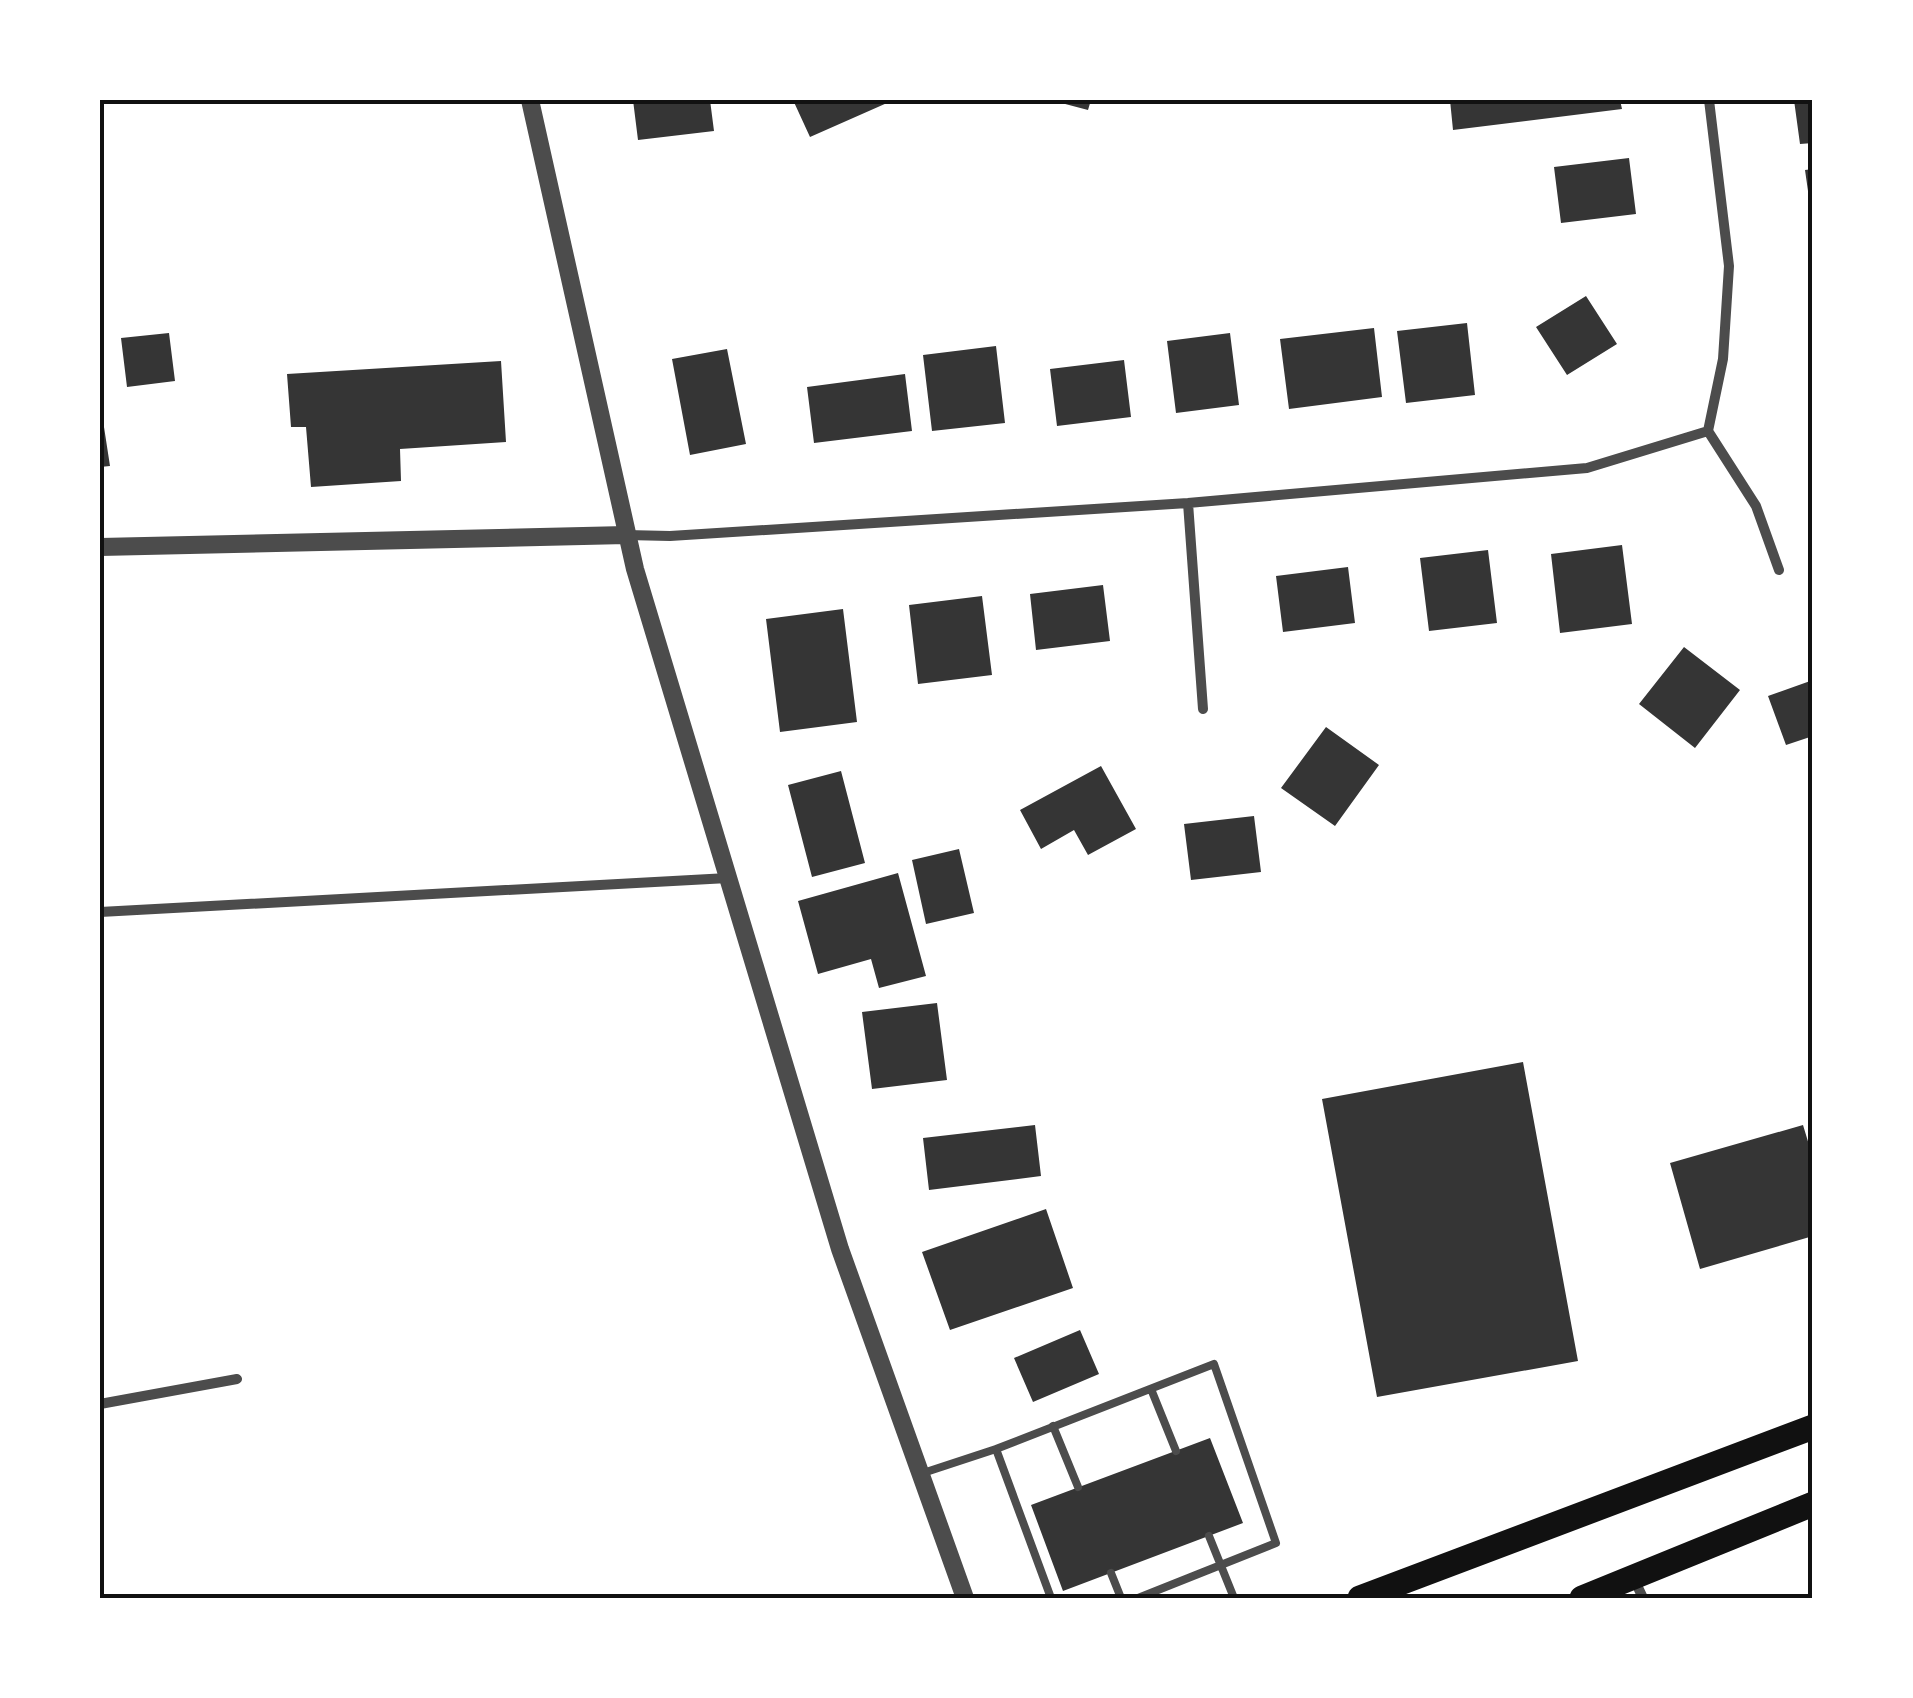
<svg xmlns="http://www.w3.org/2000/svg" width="1913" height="1698" font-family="'Titillium Web',sans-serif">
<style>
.building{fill:#353535}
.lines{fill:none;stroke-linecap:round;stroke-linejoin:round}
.service{stroke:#4c4c4c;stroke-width:8}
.minor{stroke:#4c4c4c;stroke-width:10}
.tertiary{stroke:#4c4c4c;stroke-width:18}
.primary{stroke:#111;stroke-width:25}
.neatline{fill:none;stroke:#111;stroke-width:4}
</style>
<rect width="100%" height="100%" fill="#fff"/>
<path class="building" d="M633,100h77l4,31 -76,9z
M793,100h92l2,3 -77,34z
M1050,100h41l-3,10z
M1450,100h170l2,9 -169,21z
M1794,100h19v43l-13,1z
M1629,158l7,56 -75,9 -7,-56z
M1813,169v43h-2l-6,-42z
M1586,296l31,48 -50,31 -31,-48z
M1467,323l8,72 -69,8 -9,-72z
M1374,328l8,69 -93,12 -9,-70z
M169,333l6,48 -48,6 -6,-49z
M1230,333l9,72 -63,8 -9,-72z
M996,346l9,77 -73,8 -9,-76z
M727,349l19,95 -56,11 -18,-96z
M1124,360l7,57 -74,9 -7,-57z
M501,361l5,81 -106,7 1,32 -90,6 -5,-60h-15l-4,-53z
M905,374l7,57 -98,12 -7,-56z
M100,401l10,65 -10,1z
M1622,545l10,79 -72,9 -9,-79z
M1488,550l9,73 -68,8 -9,-73z
M1348,567l7,56 -72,9 -7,-56z
M1103,585l7,56 -74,9 -6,-56z
M982,596l10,79 -74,9 -9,-79z
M843,609l14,113 -77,10 -14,-113z
M1684,647l56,43 -45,58 -56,-44z
M1813,680v56l-27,9 -18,-49z
M1326,727l53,38 -44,61 -54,-38z
M1101,766l35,63 -48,26 -14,-25 -33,19 -21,-39z
M841,771l24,92 -53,14 -24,-92z
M1254,816l7,56 -70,8 -7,-56z
M959,849l15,64 -48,11 -14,-64z
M898,873l28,103 -47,12 -8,-29 -53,15 -20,-73z
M937,1003l10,77 -75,9 -10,-77z
M1523,1062l55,299 -201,36 -55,-298z
M1035,1125l6,51 -112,14 -6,-52z
M1803,1125l10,33v78l-113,33 -30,-106z
M1046,1209l27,79 -123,42 -28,-78z
M1080,1330l19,44 -66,28 -19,-44z
M1210,1438l33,85 -180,68 -32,-86z"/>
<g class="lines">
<path class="service" d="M1151,1389l25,62
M1053,1426l25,61
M996,1449l218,-85 62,179 -138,55
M923,1473l73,-24 55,149
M1209,1536l25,62
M1111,1573l10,25"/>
<path class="minor" d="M1708,431l15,-72 6,-93 -20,-166
M1188,503l15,206
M626,535l44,1 518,-33 399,-35 121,-37 48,75 23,64
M100,912l628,-34
M100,1404l137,-25
M1634,1579l9,19"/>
<path class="tertiary" d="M530,100l105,469 205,680 125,349
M100,547l526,-12"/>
<path class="primary" d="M1360,1598l453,-171
M1582,1598l231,-94"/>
</g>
<rect width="1913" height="1698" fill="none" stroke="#ffffff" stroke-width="205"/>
<rect x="102" y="102" width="1708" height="1494" class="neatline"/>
</svg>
